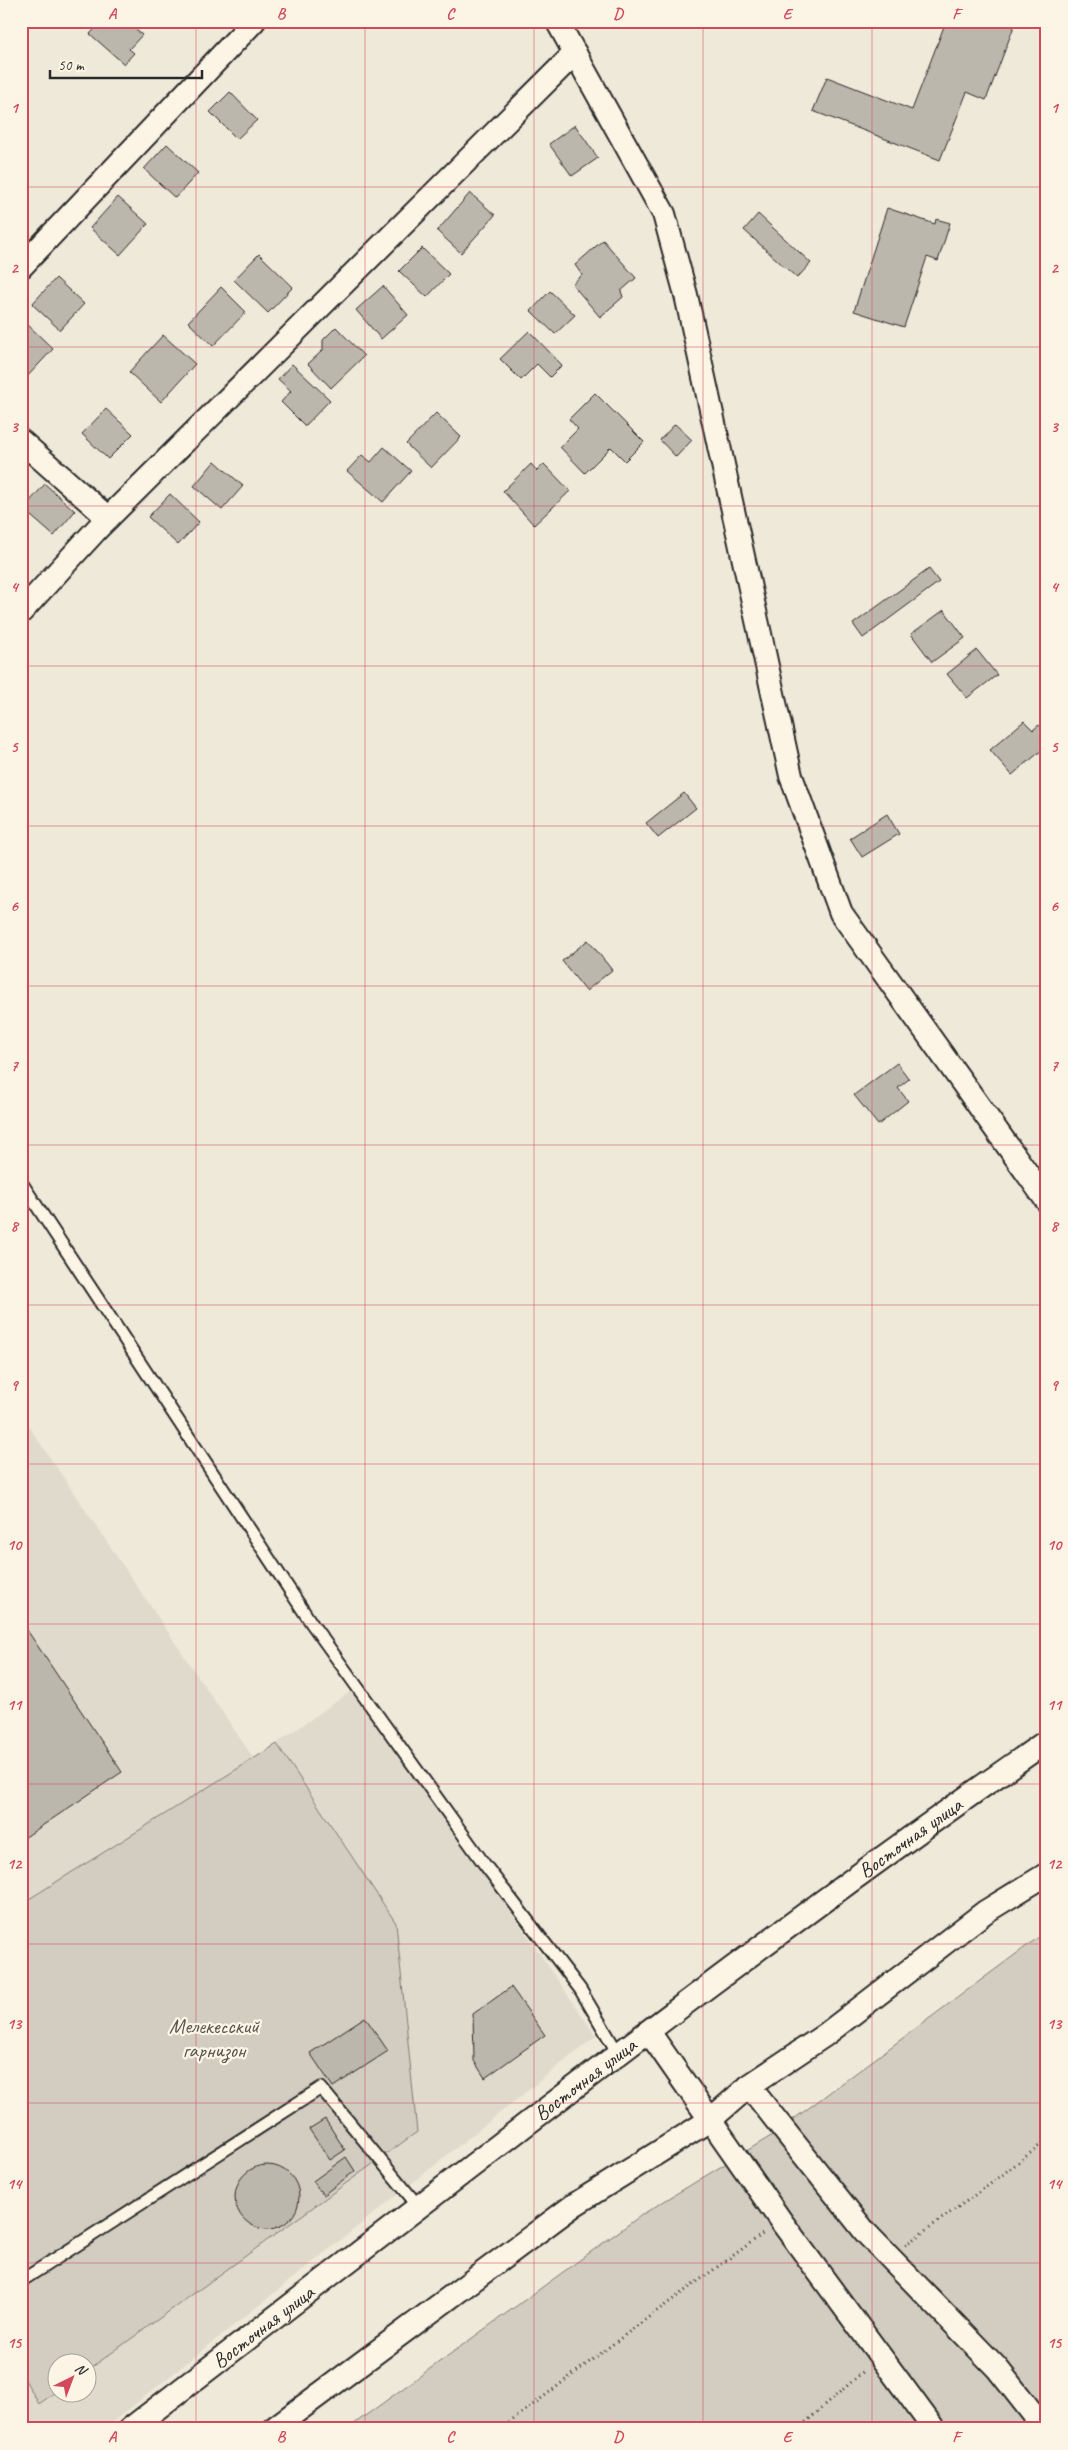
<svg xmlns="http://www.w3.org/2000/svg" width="1068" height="2450" font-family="Caveat,sans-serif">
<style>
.built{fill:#e0dacc;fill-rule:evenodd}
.green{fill:#d2cdc0;stroke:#7e7c76}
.building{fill:#bcb7ac;stroke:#2b2b2b}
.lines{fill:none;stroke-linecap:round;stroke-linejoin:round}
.lane-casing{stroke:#2b2b2b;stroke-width:15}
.street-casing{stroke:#2b2b2b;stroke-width:26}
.path{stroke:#2b2b2b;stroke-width:3;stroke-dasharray:1 4;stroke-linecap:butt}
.lane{stroke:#fcf5e5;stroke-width:11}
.street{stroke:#fcf5e5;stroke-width:22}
.grid{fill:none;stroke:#d1495b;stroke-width:1;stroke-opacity:0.55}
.labels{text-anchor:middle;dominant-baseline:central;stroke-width:4.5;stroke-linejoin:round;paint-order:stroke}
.street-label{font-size:21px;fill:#2b2b2b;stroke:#fcf5e5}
.park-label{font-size:21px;fill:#555450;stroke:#fcf5e5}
.neatline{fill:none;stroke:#d1495b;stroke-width:2}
.grid-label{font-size:16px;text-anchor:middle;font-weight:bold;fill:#d1495b}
</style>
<rect width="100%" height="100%" fill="#efe9da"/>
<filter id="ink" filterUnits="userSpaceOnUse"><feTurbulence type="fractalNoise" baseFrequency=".02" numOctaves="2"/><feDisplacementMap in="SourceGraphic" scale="10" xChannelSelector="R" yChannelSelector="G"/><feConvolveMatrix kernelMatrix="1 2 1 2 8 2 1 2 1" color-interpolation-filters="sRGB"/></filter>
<g filter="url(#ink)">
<path class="built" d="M21,1415l233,344 103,-72 239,349 -492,393h-83zM58,2362h30v30h-30z"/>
<path class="green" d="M277,1744l119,179 21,209 -329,238v-8h-30l-1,29 -18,13 -18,-31v-469z
M1047,1931v498h-700l296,-215 128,-78z"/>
<path class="building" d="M102,21h24l16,14 -13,14 5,4 -10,11 -34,-30z
M946,21h70l-30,79 -19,-8 -27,68 -127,-49 14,-34 85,33z
M230,92l27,28 -20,19 -27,-27z
M575,125l23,33 -26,18 -23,-32z
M167,144l31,29 -23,25 -31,-29z
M470,193l25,22 -34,38 -24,-22z
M118,197l30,27 -28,31 -30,-27z
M887,208l48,16 1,-5 14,4 -12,38 -11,-4 -23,70 -50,-16z
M758,214l53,49 -14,15 -53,-48z
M603,240l33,38 -15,13 2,6 -23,20 -28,-33 10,-9 -7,-10z
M422,248l27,26 -22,23 -28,-26z
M259,254l34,33 -25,26 -34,-33z
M56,278l28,26 -24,26 -28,-26z
M383,286l25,29 -27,24 -25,-29z
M221,287l25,25 -33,34 -25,-24z
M550,291l25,24 -20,19 -24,-23z
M24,321l29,28 -29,31 -3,-3v-54z
M336,327l28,29 -33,32 -23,-24 15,-14v-10z
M529,331l33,34 -12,12 -13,-13 -16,16 -21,-21z
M163,335l32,29 -34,38 -32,-30z
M292,364l38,36 -25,26 -24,-24 10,-11 -13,-12z
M595,393l49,49 -19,19 -14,-14 -26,26 -25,-26 18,-18 -9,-10z
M106,409l27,25 -25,25 -26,-25z
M436,413l25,24 -30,31 -25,-24z
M675,424l17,16 -16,17 -16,-17z
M384,447l27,24 -28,31 -36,-31 15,-16 9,7z
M215,461l28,25 -21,24 -28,-24z
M531,464l6,7 7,-7 26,27 -36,34 -31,-34z
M45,484l30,27 -21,25 -31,-27z
M170,494l29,28 -21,23 -30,-28z
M929,569l10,13 -76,56 -10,-14z
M944,610l21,28 -33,24 -21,-28z
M977,650l20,25 -30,23 -20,-24z
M1024,721l9,9 6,-5 8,10v11l-35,29 -22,-25z
M684,793l12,15 -38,30 -12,-15z
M887,814l12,20 -37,23 -12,-19z
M588,940l24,30 -26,21 -24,-30z
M897,1063l12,16 -11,9 10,13 -30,24 -24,-30z
M21,1621l101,151 -101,68z
M511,1987l34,48 -60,43 -11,-17 -1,-47z
M365,2017l23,34 -55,36 -23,-34z
M325,2119l20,31 -15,10 -21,-31z
M346,2157l9,14 -32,24 -10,-14z
M235 2197a32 32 0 1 1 64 0a32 32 0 1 1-64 0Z"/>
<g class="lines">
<defs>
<path id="lane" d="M21,1182l291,442 173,241 95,124 39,66
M21,2281l300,-193 98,119"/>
<g id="street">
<path d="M557,21l107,193 22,81 105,481 50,137 206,288"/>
<path d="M21,267l233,-246"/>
<path d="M21,441l87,77"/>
<path d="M21,612l77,-84 477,-475"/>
<path d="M649,2032l132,189 153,208"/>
<path d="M749,2086l117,147 131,135 48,61"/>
<path id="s1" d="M130,2429c303,-232 603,-470 917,-688"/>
<path d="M273,2429l301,-224 136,-85 39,-34 76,-51 160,-123 62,-38"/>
</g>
</defs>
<use href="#lane" class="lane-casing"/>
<use href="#street" class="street-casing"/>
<path class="path" d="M905,2245l84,-60 58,-45
M501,2429l145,-110 118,-86
M798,2429l67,-59"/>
<use href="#lane" class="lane"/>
<use href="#street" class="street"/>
</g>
</g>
<path class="grid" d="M196,21v2408M365,21v2408M534,21v2408M703,21v2408M872,21v2408M21,187h1026M21,347h1026M21,506h1026M21,666h1026M21,826h1026M21,986h1026M21,1145h1026M21,1305h1026M21,1464h1026M21,1624h1026M21,1784h1026M21,1944h1026M21,2103h1026M21,2263h1026"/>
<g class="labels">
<g class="street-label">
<text stroke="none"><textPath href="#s1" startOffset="979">Восточная улица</textPath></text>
<text stroke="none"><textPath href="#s1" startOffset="574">Восточная улица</textPath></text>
<text stroke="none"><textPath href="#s1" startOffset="168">Восточная улица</textPath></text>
</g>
<g class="park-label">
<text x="214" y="2026">Мелекесский<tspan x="214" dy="24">гарнизон</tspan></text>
</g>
</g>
<rect width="1068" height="2450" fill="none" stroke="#fcf5e5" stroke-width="55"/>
<g transform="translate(72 2378) rotate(42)"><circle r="24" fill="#fcf5e5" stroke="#a8a49b"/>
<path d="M0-4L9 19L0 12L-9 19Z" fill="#d1495b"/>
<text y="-8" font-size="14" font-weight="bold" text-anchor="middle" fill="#2b2b2b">N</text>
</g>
<path d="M50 70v8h152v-8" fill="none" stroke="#2b2b2b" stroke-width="2.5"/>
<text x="58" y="70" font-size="15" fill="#2b2b2b" stroke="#fcf5e5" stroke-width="4" paint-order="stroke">50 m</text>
<rect x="28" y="28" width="1012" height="2394" class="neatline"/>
<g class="grid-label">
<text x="112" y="19">A</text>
<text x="281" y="19">B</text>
<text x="450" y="19">C</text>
<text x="618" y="19">D</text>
<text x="787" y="19">E</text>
<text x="956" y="19">F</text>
<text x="14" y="113">1</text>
<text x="1054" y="113">1</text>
<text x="14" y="273">2</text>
<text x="1054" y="273">2</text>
<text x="14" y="432">3</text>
<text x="1054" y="432">3</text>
<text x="14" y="592">4</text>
<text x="1054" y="592">4</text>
<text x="14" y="752">5</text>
<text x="1054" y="752">5</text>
<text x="14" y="911">6</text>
<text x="1054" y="911">6</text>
<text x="14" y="1071">7</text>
<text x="1054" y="1071">7</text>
<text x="14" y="1231">8</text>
<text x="1054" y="1231">8</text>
<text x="14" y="1390">9</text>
<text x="1054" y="1390">9</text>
<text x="14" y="1550">10</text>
<text x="1054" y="1550">10</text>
<text x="14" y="1710">11</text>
<text x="1054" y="1710">11</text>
<text x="14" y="1869">12</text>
<text x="1054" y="1869">12</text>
<text x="14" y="2029">13</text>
<text x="1054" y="2029">13</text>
<text x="14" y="2189">14</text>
<text x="1054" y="2189">14</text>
<text x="14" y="2348">15</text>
<text x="1054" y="2348">15</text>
<text x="112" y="2442">A</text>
<text x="281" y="2442">B</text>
<text x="450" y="2442">C</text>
<text x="618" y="2442">D</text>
<text x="787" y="2442">E</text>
<text x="956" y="2442">F</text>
</g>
</svg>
